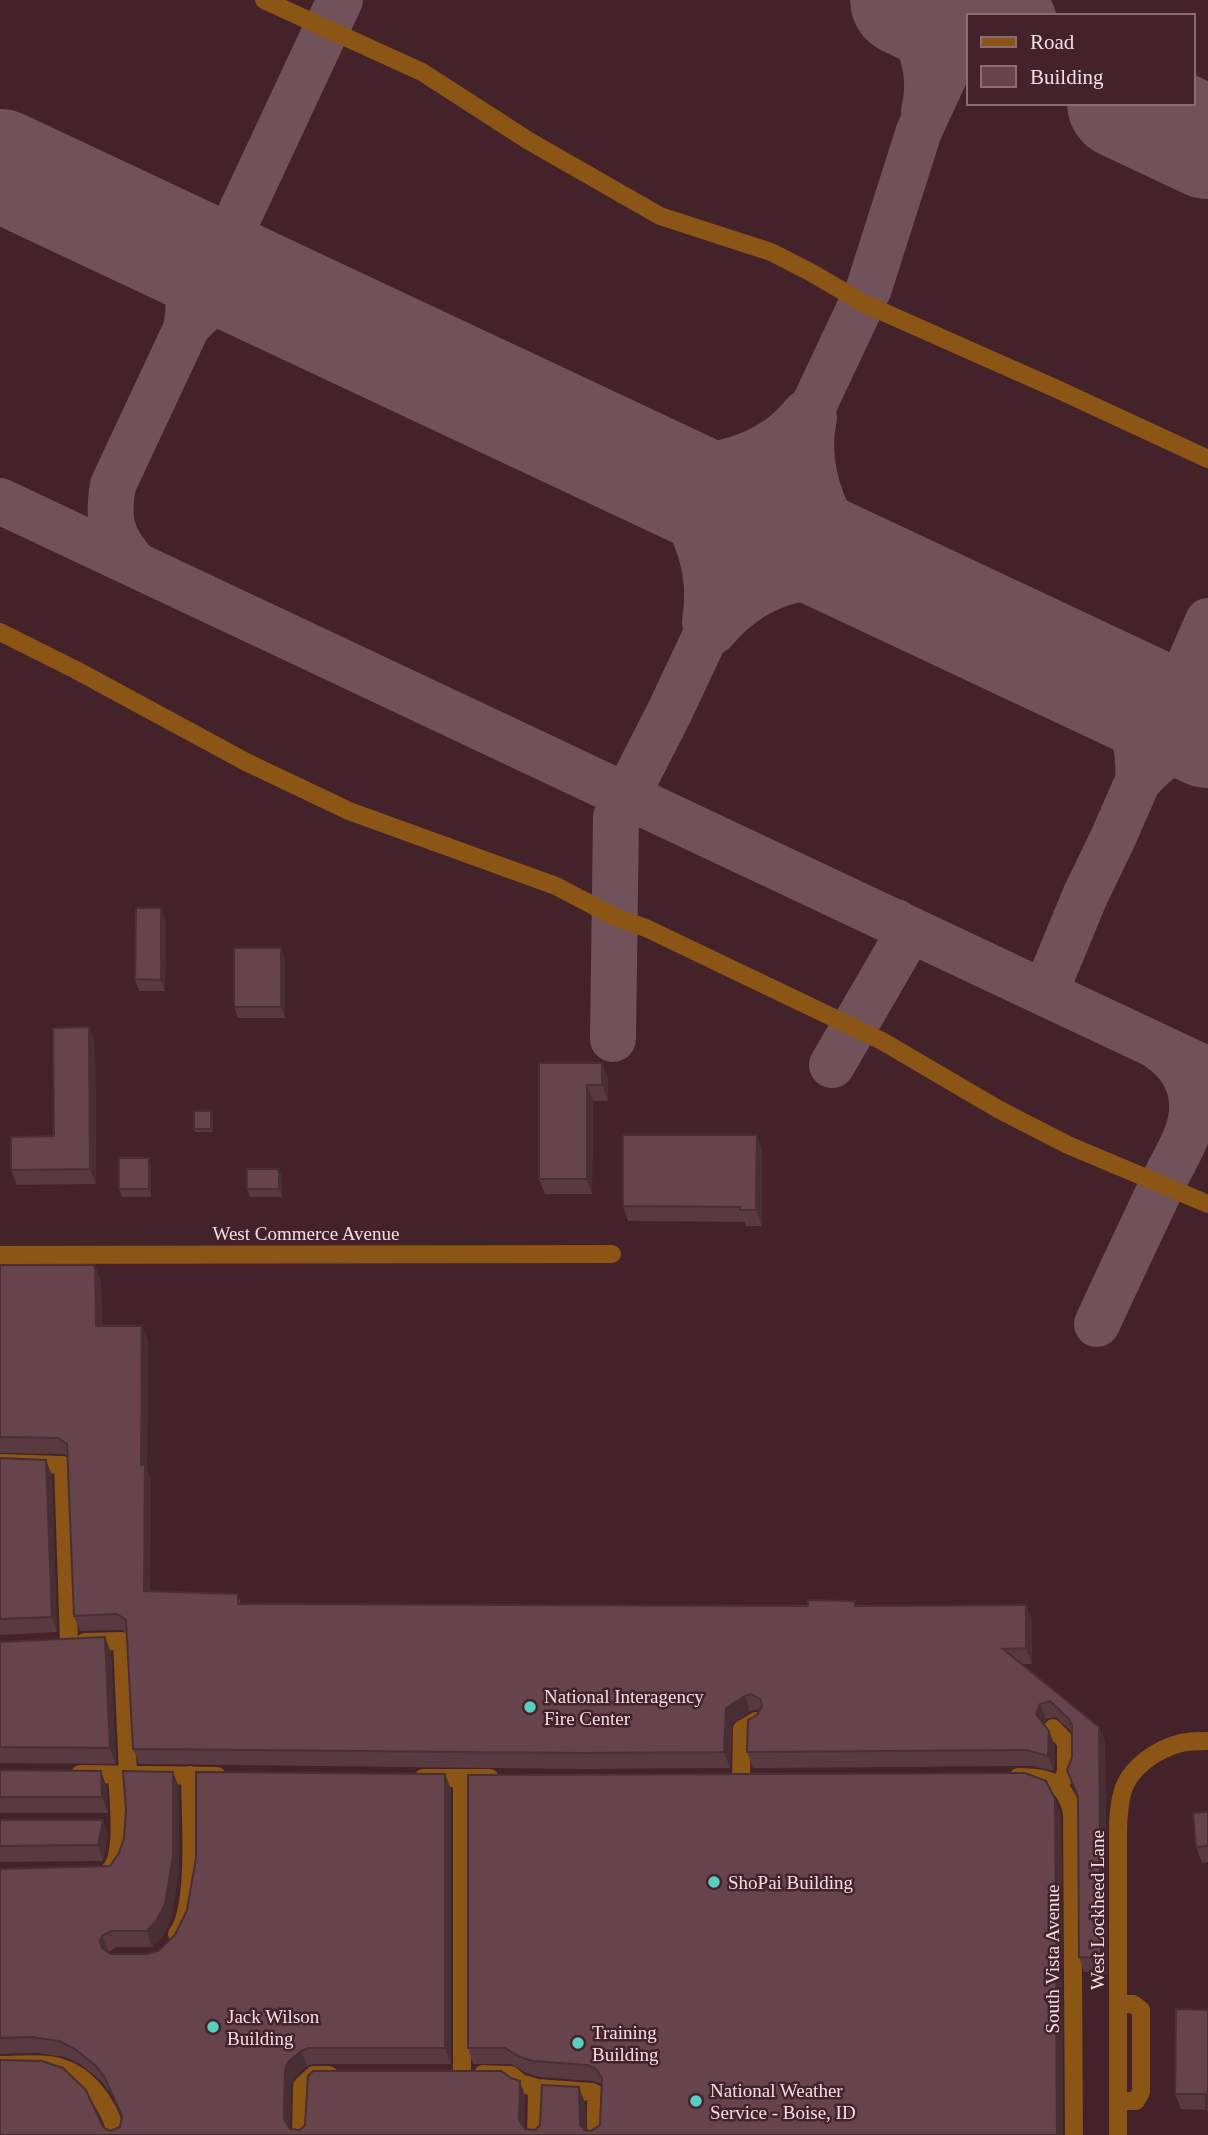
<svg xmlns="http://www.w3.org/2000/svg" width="1208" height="2135" font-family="Georgia,serif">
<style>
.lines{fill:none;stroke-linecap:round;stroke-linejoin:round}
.taxiway{stroke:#71525a;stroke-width:46}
.runway{stroke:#71525a;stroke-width:112}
.minor{stroke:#8b5516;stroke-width:18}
.wall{fill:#593a40}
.shaded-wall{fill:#482f34}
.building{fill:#67434b;stroke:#482f34;stroke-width:2}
.poi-dot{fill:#58cec0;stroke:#43222a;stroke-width:2.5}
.labels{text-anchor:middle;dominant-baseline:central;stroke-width:5;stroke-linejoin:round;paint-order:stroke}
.street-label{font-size:19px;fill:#f5dee3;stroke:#43222a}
.poi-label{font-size:19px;fill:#f5dee3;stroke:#43222a;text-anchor:start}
</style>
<rect width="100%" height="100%" fill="#43222a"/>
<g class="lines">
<path class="taxiway" d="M886,0c33,26 48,71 38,111
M1026,0l7,16
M139,230c38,30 57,47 47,99
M186,328c35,-41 58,-38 107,-26
M814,418c-10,45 7,93 33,130 9,11 22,21 33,30
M634,463c10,8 21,15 29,24 35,38 50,85 42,135
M634,463c63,9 128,4 171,-50
M0,501l1208,569
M136,565c-25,-26 -29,-45 -23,-80l227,-485
M714,631c46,-55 99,-60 166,-53
M1093,679c32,31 48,55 45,101
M1139,780c20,-22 38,-37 69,-34
M1045,993l40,-97 28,-58 95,-217
M613,1039l3,-222 54,-106 199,-423 50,-157 49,-106
M832,1065l69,-119 2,-11 -7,-13
M1097,1324c21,-46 43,-92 64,-137 11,-24 29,-49 31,-75 2,-28 -11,-49 -33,-64"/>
<path class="runway" d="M906,0l62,29
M1123,103l85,40
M0,165l1208,567"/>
<path class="minor" d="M264,0l158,72 107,69 131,75 111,36 41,21 51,30 196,87 149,69
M0,632l76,38 170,92 103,49 207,75 59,31 31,11 236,113 116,68 70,36 140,59
M0,1255l612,-1
M0,1463l63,2 6,178
M85,1642l37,-1 6,134
M1053,1728l13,14v30l-6,14
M80,1774l137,2
M1018,1777c30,0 47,4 54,36l2,322
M423,1778h67
M462,1778v296
M741,1779l1,-50 14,-8
M108,1872c18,-14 10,-74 9,-97
M177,1934c21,-27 13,-123 13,-159
M1119,2004h14l8,6v82l-5,9h-17
M0,2065c16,0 33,-2 49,0 37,5 59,37 68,70
M483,2074l28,1 9,8 17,5 55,4 4,2v41
M301,2135l1,-49 12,-11h15
M536,2135l1,-47
M1118,2135v-282c0,-19 -1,-40 4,-59 6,-26 35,-45 59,-51 8,-2 18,-2 27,-2"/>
</g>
<path class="wall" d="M166,920l-1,71h-26l-4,-12z
M285,959v59h-47l-4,-11z
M95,1042l1,142 -79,1 -6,-15 43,-34z
M539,1063h63l6,15v23h-15l-1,93h-47l-6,-15z
M213,1115v17h-18l-1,-3z
M757,1135l5,16v75h-16l-1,-4 -117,-1 -5,-15z
M151,1166v31h-29l-3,-8z
M282,1177v20h-32l-3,-8z
M0,1265l101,16 1,45h40l6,16 -1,127 4,11 -1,111 88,3 3,10 567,2 47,-5 2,5 169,-1 6,15v44h-10l77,63 6,15 2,232 -23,-2 -5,-15 -1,-158 -6,-42v-25l-16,-15 -10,2 -2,5 5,7 6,15 -1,25 -22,-5 -279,2 -6,-16 10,-37 2,-4 -2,-1 -7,1 -18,13 -2,44 -145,1 -446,-5 -6,-15 -6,-116 -5,-3 -42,1 -6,-15 -6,-159 -5,-3 -63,-1z
M0,1458l46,2 6,16 5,156 -57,3z
M105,1637l6,16 5,111 -116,-1v-121z
M0,1770l101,1 5,15 2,27h-108z
M445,1774l6,16v274h-137l-7,2 -13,12 -3,7 -1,44 10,1 225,-34v33l10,1 50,-27 1,27 5,1 9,-6 1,-41 -8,-3 -54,-4 -13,-4 -15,-9h-38l-5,-16 587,-249 6,16 2,320h-1063l103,-8 7,4 10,-4 2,-9 -11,-24 -10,-13 -21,-17 -15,-7 -28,-4 -37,1v-185l110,-3 69,-79v85l-8,47 -8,17 -11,11h-35l-9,5 2,2h37l11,-3z
M1208,1812v50l-6,1 -6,-16z
M0,1820l108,15 -5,26 -103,1z
M1208,2010v102l-1,-2 -26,-1 -6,-15z"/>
<path class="shaded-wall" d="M161,908l5,12 -1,71 -4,-11z
M281,948l4,11v59l-4,-11z
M89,1027l6,15 1,142 -6,-15z
M602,1063l6,15v23l-6,-16z
M587,1085l6,16 -1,93 -5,-15z
M211,1111l2,4v17l-2,-3z
M757,1135l5,16v75l-6,-16z
M149,1158l2,8v31l-2,-8z
M279,1169l3,8v20l-3,-8z
M95,1265l6,16 1,61 -6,-16z
M142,1326l6,16 -1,127 4,11 -1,127 -6,-16 -3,-126z
M46,1460l6,16 5,156 -5,-15z
M1026,1605l6,15v44l-6,-16z
M105,1637l6,16 5,111 -6,-16z
M745,1696l5,15 -18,13 -2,44 -6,-16 2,-44z
M1040,1704l6,15 -4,11 -6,-16z
M1099,1727l6,15 2,232 -6,-16z
M1049,1731l6,15 -1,25 -6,-15z
M101,1771l5,15 2,27 -6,-16z
M173,1772l6,15v85l-8,47 -8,17 -11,11 -5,-16z
M445,1774l6,16v274l-6,-16z
M1055,1799l6,16 2,320h-6z
M103,1820l5,15 -5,26 -5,-16z
M102,1936l6,15 -2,6 -6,-16z
M301,2051l6,15 -13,12 -3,7 -1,50 -6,-16 1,-49 3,-8z
M520,2081l5,15v39l-6,-15z
M579,2087l6,16 1,32 -6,-10z"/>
<path class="building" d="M136,908h25v72l-26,-1z
M234,948h47v59h-47z
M89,1027l1,142 -79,1v-33l43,-1 -1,-108z
M539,1063h63v22h-15v94h-48z
M194,1111h17v18h-17z
M623,1135h134l-1,75h-16v-3l-117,-1z
M119,1158h30v31h-30z
M247,1169h32v20h-32z
M0,1265h95l1,61h46l-1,139h4l-1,126 94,3v10l570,2v-6l47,1v5l171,-1v43l-23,1 96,78 2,231 -22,-1 -1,-160 -11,-27 5,-13v-31l-3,-7 -19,-18 -10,3 -4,10 13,17 -1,25 -22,-6 -279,2 1,-32 9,-5 5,-9 -2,-7 -9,-5 -6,2 -19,12 -2,44 -145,1 -446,-4 -7,-129 -9,-6 -43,2 -7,-172 -9,-6 -58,-1z
M0,1458l46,2 6,157 -52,2z
M105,1637l5,111 -110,-1v-105z
M0,1770l101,1 1,26h-102z
M123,1771l50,1v84l-8,48 -8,16 -10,11h-36l-9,5 -2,5 2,7 8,6h37l11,-3 17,-16 12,-25 9,-52v-86l249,2v274h-137l-7,3 -13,11 -3,8 -1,49 6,10 10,1 5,-5 3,-49 5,-5h188l10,7 9,3 -1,39 6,9 10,1 5,-5 2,-40 37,2 1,38 5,5 6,1 9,-6 2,-47 -7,-10 -8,-3 -54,-4 -13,-4 -15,-9h-37v-273l557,-2 21,8 9,18 2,336h-1057v-75l42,1 21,7 23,22 17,37 7,4 10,-4 2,-11 -17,-38 -9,-12 -21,-17 -16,-8 -27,-4 -32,1v-169l110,-3 9,-13 5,-15 2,-29z
M1208,1812v34l-12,1 -3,-34z
M0,1820h103l-5,25 -98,1z
M1176,2009l32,1v98h-2v-14h-31z"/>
<g class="poi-dot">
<circle cx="530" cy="1707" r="7"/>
<circle cx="714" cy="1882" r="7"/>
<circle cx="213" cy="2027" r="7"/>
<circle cx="578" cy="2043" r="7"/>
<circle cx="696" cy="2101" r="7"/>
</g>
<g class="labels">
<g class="street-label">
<text x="306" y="1233">West Commerce Avenue</text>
<text transform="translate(1097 1910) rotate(-90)">West Lockheed Lane</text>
<text transform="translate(1052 1959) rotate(-90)">South Vista Avenue</text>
</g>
<g class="poi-label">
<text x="544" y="1696">National Interagency<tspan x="544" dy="22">Fire Center</tspan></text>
<text x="728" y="1882">ShoPai Building</text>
<text x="227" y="2016">Jack Wilson<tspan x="227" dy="22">Building</tspan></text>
<text x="592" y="2032">Training<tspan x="592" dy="22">Building</tspan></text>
<text x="710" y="2090">National Weather<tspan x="710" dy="22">Service - Boise, ID</tspan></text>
</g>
</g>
<rect x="967" y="14" width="228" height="91" fill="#43222a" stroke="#8a6d74" stroke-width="2"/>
<rect x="981" y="37" width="35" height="10" fill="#8b5516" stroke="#8a6d74" stroke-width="2"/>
<text x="1030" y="49" font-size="21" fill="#f5dee3">Road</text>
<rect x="981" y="66" width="35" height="21" fill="#67434b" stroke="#8a6d74" stroke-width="2"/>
<text x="1030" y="84" font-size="21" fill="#f5dee3">Building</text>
</svg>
